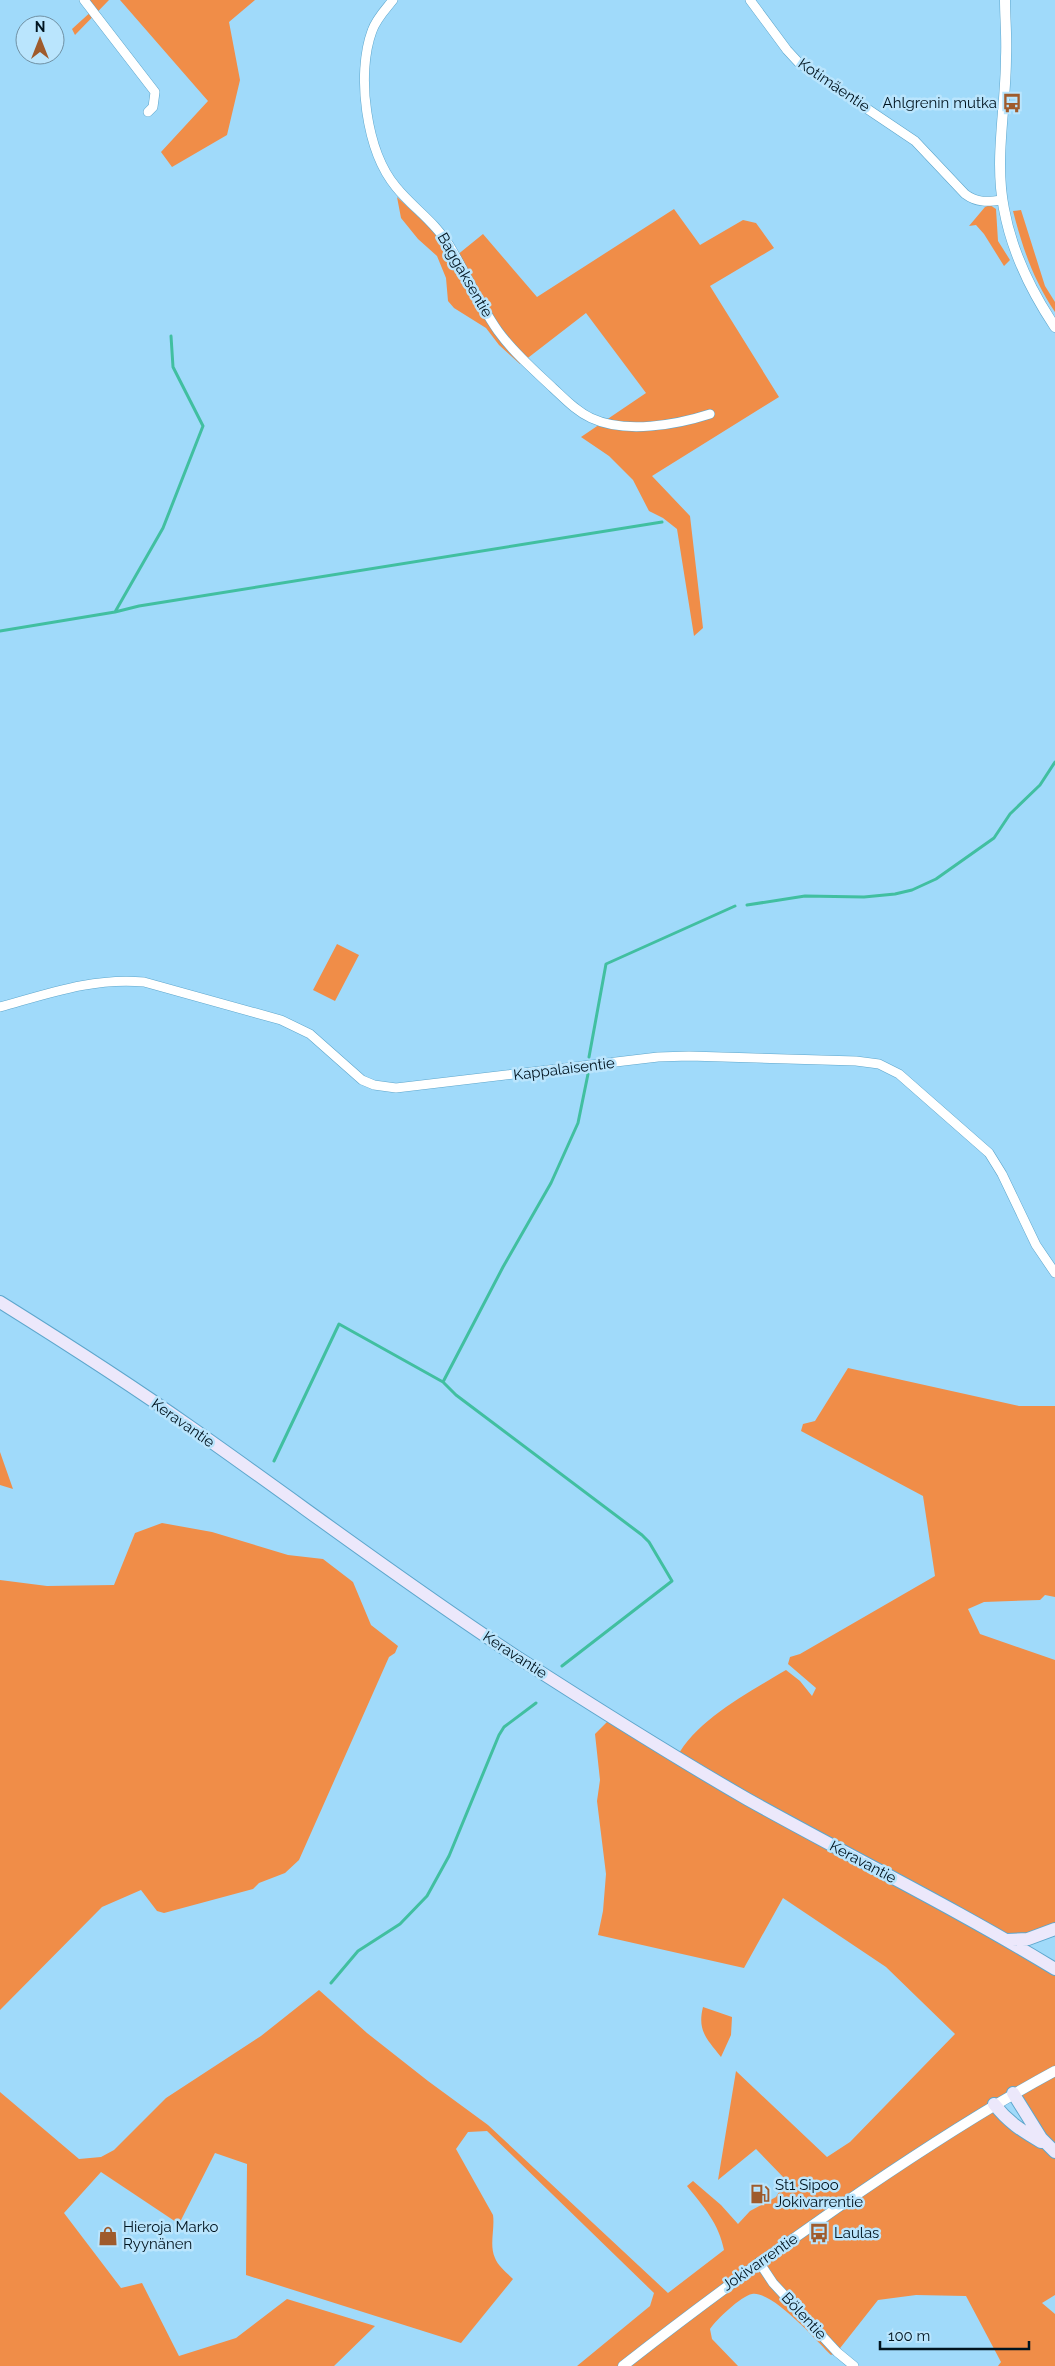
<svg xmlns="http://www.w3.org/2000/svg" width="1055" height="2366" font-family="Raleway,sans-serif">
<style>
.green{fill:#f08d48;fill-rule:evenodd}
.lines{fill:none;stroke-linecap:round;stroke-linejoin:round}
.stream{stroke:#41bfa0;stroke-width:3}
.minor-casing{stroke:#5da6cc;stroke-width:10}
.tertiary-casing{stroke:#5da6cc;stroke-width:11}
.secondary-casing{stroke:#5da6cc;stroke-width:14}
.minor{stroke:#fff;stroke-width:9}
.tertiary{stroke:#fff;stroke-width:10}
.secondary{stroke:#ece8fb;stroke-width:12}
.labels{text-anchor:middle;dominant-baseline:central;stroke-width:5;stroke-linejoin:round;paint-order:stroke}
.street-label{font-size:15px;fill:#00141f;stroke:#bae5fd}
.poi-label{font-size:15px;fill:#00141f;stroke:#bae5fd;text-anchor:start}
</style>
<rect width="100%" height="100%" fill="#a0dafa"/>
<path class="green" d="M88,0h21l-34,35 -3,-6 22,-20z
M120,0h135l-26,22 11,58 -13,55 -55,32 -11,-15 47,-51z
M397,197l42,39 12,24 32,-26 54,63 137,-88 26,36 43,-25 13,3 18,25 -64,38 69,111 -127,79 38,40 13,112 -9,8 -17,-107 -14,-11 -14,-7 -16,-31 -24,-24 -28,-19 65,-44 -60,-80 -66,51 -21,-19 -13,-17 -32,-20 -6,-7 -2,-23 -9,-22 -19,-17 -17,-21z
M990,205l6,4 2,32 12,19 -6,6 -20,-32 -8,-9 -7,1 16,-19z
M1021,210l24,76 10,16v10c-22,-33 -32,-63 -42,-101z
M337,944l22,11 -24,46 -22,-11z
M848,1368l171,38h36v191l-10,-2 -5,5 -56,2 -16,7 12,25 75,26v268l-46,12 46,29v326l-13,8 13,11v52h-57l3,-4 -35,-66 -50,-1 -38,5 -41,52 -6,3c-14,-14 -59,-65 -79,-61 -11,2 -36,26 -42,35l2,10 26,27h-161l73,-60 4,-13 -167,-162 -19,1 -12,17 37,66c2,14 -4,30 2,43 3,8 12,15 18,21l-52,64 -215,-68 1,-111 -32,-11 -36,71 -78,-52 -37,41 57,75 21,-5 37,73 57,-18 51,-39 88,27 -41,40h-334v-274l79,67 22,-2 13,-7 52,-52 95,-62 58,-46 48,43 61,48 60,44 180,168 56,-43c-5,-26 -20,-43 -37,-64l6,-5 28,24 17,19 12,-13 26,-14 10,-17 -30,-31 -38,31 18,-109 91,86 23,-15 105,-108 -69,-67 -103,-69 -39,70 -146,-33 5,-24 3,-37 -9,-73 3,-21 -5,-46 17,-17 65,40c19,-37 74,-66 109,-87l14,11 12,15 4,-8 -28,-24 2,-7 10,-3 135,-78 -12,-80 -122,-65 2,-7 12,-3zM1013,2094l23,45 -41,-35z
M0,1452l13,37 -13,-4z
M162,1523l50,9 76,23 35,4 30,23 18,43 27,21 -3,7 -6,4 -90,203 -14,13 -26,10 -6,6 -89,24 -7,-2 -16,-21 -39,17 -102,103v-430l47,6 67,-1 21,-52z
M703,2007l29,10 -1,18 -10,22c-14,-18 -24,-26 -18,-50z"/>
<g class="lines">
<path class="stream" d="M115,612l48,-84 40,-102 -30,-59 -2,-31
M0,631l115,-19 24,-6 523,-84
M747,905l58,-9 59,1 31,-3 17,-4 24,-11 58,-41 16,-24 30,-29 15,-23
M589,1057l17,-93 129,-58
M443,1382l60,-115 48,-84 27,-60 10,-49
M274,1461l65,-137 104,58 13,13 186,140 7,7 23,39 -110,85
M331,1983l27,-32 42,-27 27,-28 22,-40 50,-121 5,-8 32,-24"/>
<defs>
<path id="minor" d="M84,0l71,92 -2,15 -5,5
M393,0c-8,10 -17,19 -21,31 -16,43 -6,120 24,156 17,21 38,34 53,58 17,28 30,59 49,86 15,21 36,39 55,57 12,11 23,23 38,30 34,16 85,7 119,-4
M750,0l37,50 12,13 116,78 50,53c12,9 23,8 37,6
M0,1007c47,-13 94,-30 144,-25l137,38 29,14 52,46 12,5 22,3 262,-31 31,-1 167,5 23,3 20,10 90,79 13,21 34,71 19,28
M759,2262l14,21 64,69 17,14"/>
<path id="tertiary" d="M1005,0c0,19 2,38 1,57 0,51 -12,102 -2,152 8,44 27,82 51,118
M623,2366c70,-55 141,-107 214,-158 71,-49 142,-96 218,-137"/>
<path id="secondary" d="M0,1302c64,40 127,80 189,124 110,77 216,158 328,231 76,49 152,97 230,142 102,57 208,109 308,170
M1007,1940l21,-1 27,-10
M1013,2093l28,45 14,14
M994,2104c14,18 28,27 47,38"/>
</defs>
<use href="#minor" class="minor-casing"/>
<use href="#tertiary" class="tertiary-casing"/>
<use href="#secondary" class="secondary-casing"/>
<use href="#minor" class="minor"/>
<use href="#tertiary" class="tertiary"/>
<use href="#secondary" class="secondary"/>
</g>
<defs>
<symbol id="bus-bare" viewBox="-9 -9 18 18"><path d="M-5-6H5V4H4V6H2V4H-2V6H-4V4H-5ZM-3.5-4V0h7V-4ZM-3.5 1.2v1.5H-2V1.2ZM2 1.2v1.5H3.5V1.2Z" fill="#9f5b2c" stroke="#bae5fd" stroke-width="2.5" paint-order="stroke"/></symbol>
<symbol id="fuel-bare" viewBox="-9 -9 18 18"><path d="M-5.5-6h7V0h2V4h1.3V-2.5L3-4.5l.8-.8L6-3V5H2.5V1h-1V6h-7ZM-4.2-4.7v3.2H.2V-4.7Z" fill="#9f5b2c" stroke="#bae5fd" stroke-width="2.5" paint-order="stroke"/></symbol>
<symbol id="shop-bare" viewBox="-9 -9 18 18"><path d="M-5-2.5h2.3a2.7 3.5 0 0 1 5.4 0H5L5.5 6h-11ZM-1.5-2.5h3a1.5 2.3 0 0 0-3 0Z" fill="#9f5b2c" stroke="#bae5fd" stroke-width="2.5" paint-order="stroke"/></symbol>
</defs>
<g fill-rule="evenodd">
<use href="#bus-bare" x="998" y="89" width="28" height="28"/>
<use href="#fuel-bare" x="746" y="2180" width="28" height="28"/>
<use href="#bus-bare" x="805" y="2219" width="28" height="28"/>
<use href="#shop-bare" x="94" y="2222" width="28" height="28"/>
</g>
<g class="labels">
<g class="street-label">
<text transform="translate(834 85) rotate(34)">Kotimäentie</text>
<text transform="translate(465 275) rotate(60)">Baggaksentie</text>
<text transform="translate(564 1069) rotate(-7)">Kappalaisentie</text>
<text transform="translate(183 1423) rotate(35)">Keravantie</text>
<text transform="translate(515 1655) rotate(33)">Keravantie</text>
<text transform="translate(863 1862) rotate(28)">Keravantie</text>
<text transform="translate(760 2262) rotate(-35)">Jokivarrentie</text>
<text transform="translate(804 2316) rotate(47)">Bölentie</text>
</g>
<g class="poi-label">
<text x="997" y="103" text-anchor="end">Ahlgrenin mutka</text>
<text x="775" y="2185">St1 Sipoo<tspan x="775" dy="17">Jokivarrentie</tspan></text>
<text x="123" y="2227">Hieroja Marko<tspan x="123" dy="17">Ryynänen</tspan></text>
<text x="834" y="2233">Laulas</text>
</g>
</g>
<g transform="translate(40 40)"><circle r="24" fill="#bae5fd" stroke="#7091a4"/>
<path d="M0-4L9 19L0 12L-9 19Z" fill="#9f5b2c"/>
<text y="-8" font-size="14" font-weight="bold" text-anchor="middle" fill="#00141f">N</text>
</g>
<path d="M880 2341v8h149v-8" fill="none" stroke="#00141f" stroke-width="2.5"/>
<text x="888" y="2341" font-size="15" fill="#00141f" stroke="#bae5fd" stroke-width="4" paint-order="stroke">100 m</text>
</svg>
